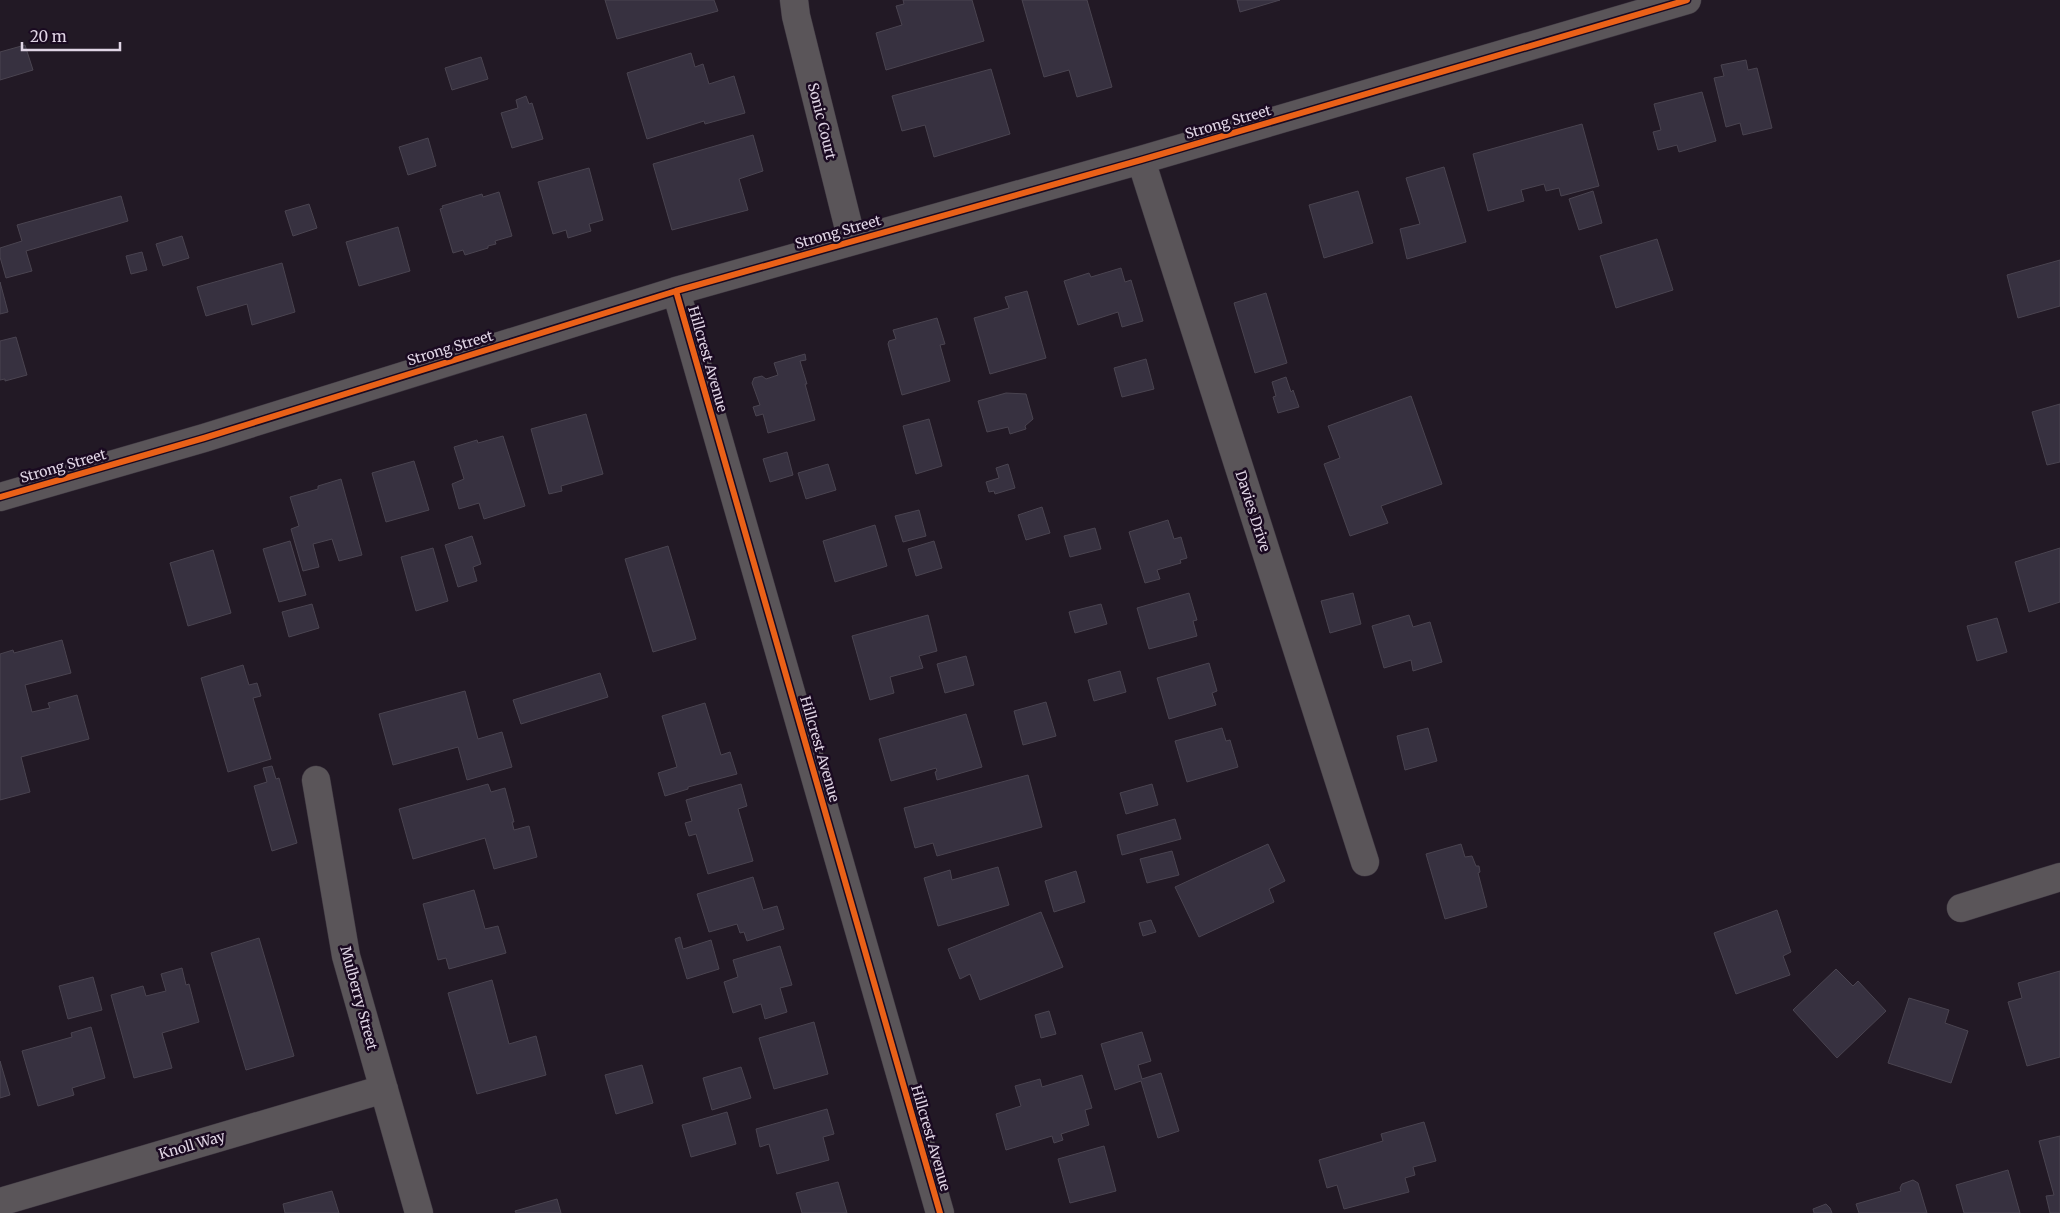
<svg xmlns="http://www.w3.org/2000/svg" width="2060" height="1213" font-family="Merriweather,serif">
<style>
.building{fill:#373140;stroke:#4a4450}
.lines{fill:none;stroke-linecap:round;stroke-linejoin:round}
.minor-casing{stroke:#3c343f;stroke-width:29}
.minor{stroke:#5a5559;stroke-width:28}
.cycleway-casing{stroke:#1a0a21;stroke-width:9}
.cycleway{stroke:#ea6118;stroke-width:6}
.labels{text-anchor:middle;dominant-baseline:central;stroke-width:5;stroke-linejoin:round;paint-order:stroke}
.street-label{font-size:14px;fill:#e0d5e5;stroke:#1a0a21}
</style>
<rect width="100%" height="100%" fill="#221925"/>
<path class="building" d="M605,0h109l4,11 -101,28z
M903,0h69l12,41 -98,29 -10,-37 26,-8 -6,-19 8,-2z
M1022,0h65l25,87 -35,10 -8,-27 -25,7z
M1237,0h43l-40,12z
M25,45l8,25 -33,10v-28z
M691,53l4,14 8,-3 6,20 25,-8 11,37 -40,11 -1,-3 -57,18 -20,-66z
M481,57l7,22 -36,11 -7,-22z
M1746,60l2,10 9,-2 15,60 -29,7 -3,-12 -14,4 -12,-49 10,-2 -3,-11z
M991,69l19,65 -76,23 -9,-32 -23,6 -10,-35z
M1702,92l14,49 -37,11 -2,-7 -19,5 -5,-18 8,-2 -7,-26z
M526,96l3,8 3,-1 11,36 -31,9 -11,-35 17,-5 -2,-8z
M1582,124l17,62 -38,10 -2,-8 -13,3 -2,-7 -23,6 3,11 -36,10 -15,-57z
M753,135l10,36 -24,8 9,31 -76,20 -19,-66z
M428,138l8,28 -28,9 -9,-28z
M1444,167l22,75 -59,17 -7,-30 20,-5 -14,-46z
M589,168l14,52 -14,4 2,7 -23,7 -2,-8 -13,4 -15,-52z
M1358,191l15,52 -49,15 -15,-53z
M1593,191l9,32 -23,7 -10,-31z
M499,192l13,44 -17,5 1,3 -8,2v2l-23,7 -2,-5 -10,3 -13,-44 3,-1 -1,-2 40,-12 1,3z
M121,196l7,25 -102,30 6,20 -26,7 -6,-21v-9l22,-7 -5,-16z
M309,204l8,24 -24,8 -8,-25z
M398,227l12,44 -51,15 -13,-44z
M182,236l7,22 -26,8 -7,-22z
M1657,239l16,51 -57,18 -16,-52z
M142,252l5,18 -16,4 -5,-18z
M2060,260v46l-42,12 -11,-43z
M282,263l13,49 -43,13 -5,-21 -41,12 -9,-29z
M1121,268l4,14 6,-2 12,41 -21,6 -4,-15 -40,13 -14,-44 25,-8 2,4z
M0,282l8,30 -8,2z
M1027,291l19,67 -56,16 -16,-56 35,-10 -4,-11z
M1266,293l21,70 -32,10 -21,-70z
M937,318l8,26 -5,1 10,36 -48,14 -14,-51 1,-3 7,-2 -3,-9z
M16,337l11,38 -22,6v-2l-5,1v-39z
M805,354l1,6 -6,1 7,23h-2l10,36 -47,13 -5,-19 -7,2 -3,-9 7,-2 -8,-22 2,-5 8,-2 4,3 12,-4 -4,-12z
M1146,359l8,30 -32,8 -8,-29z
M1286,377l5,15 2,-2 6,17 -21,6 -5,-16 3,-1 -4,-14z
M1006,393l20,1 7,25 -8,7 1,3 -16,5 -2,-7 -21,5 -9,-31z
M1411,396l31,88 -61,22 7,17 -38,13 -26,-72 16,-6 -12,-32z
M2060,404v58l-13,3 -15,-53z
M586,414l17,60 -42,12 1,5 -13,3 -18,-65z
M929,419l13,47 -26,8 -13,-48z
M503,436l22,70 -41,13 -5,-16 -20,6 -7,-25 12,-5 -10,-32 23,-7 1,3z
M787,452l6,23 -23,7 -7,-23z
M414,461l15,49 -43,12 -14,-49z
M828,464l8,26 -30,9 -8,-26z
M1008,464l7,24 -20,6 -1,-3 -5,1 -3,-10 13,-4 -3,-10z
M341,479l21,76 -23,6 -7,-22 -19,5 6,23 -16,4 -12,-42 8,-3 -9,-29 28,-8v-3z
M1042,507l8,26 -24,7 -8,-25z
M919,510l7,26 -23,6 -8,-26z
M1168,520l6,19 7,-2 6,21 -7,2 1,3 -24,7 3,9 -15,4 -16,-51z
M875,525l12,41 -52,16 -12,-41z
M1095,528l6,21 -31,8 -6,-21z
M472,536l9,28 -8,3 4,14 -19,6 -13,-42z
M290,541l16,54 -27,7 -16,-53z
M934,541l8,27 -26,8 -8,-27z
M668,546l28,93 -43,13 -28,-93z
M433,548l15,53 -32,10 -15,-54z
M2060,548v54l-31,10 -14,-50z
M213,550l18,63 -43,13 -18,-63z
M1189,593l8,27 -4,1 4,15 -48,13 -12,-41z
M1353,593l8,31 -31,9 -9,-32z
M312,604l7,24 -30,9 -7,-25z
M1101,604l6,20 -32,9 -6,-21z
M928,615l9,36 -18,5 4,12 -33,9 4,16 -24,7 -18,-64z
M1409,615l4,12 17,-5 12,40 -29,9 -2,-11 -27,8 -12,-42z
M1997,618l10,34 -30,9 -10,-35z
M62,640l9,33 -46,12 7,27 18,-4 -2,-5 29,-8 12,44 -68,18 9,35 -30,8v-146l13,-4 1,3z
M966,656l8,29 -29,8 -8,-29z
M1209,663l8,28 -5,2 4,12 -47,14 -12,-41z
M243,665l6,20 8,-2 4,13 -8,2 18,61 -43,13 -27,-94z
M1120,671l6,21 -32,9 -6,-21z
M600,673l8,24 -87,27 -8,-24z
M465,691l13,48 24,-7 10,35 -45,13 -9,-33 -65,18 -14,-51z
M1046,702l10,34 -33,9 -9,-34z
M705,703l16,52 9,-3 7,22 -49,13v2l-23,7 -7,-23 19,-6 -15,-51z
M966,714l16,53 -45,13 -2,-8 2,-1 -1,-3 -45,13 -12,-42z
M1222,728l4,13 4,-1 8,27 -51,15 -12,-41z
M1428,728l9,33 -32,9 -8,-34z
M272,766l4,13 3,-1 18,65 -25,8 -18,-65 13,-4 -4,-14z
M1028,775l14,52 -105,29 -4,-13 -18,5 -11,-40z
M488,784l3,8 14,-4 9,34h-2l2,8 15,-4 8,31 -43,12 -9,-31 -72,21 -14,-50z
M741,784l6,22 -9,3 15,52 -45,13 -12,-40 -7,2 -4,-13 7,-2 -6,-21z
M1152,784l6,21 -32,9 -6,-21z
M1175,819l6,20 -59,16 -5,-20z
M1268,844l17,37 -16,8 5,13 -75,35 -24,-50z
M1461,844l4,13 7,-1 4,10h3l1,6 -2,1 9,34 -42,12 -19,-65z
M1172,851l7,24 -32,8 -7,-24z
M998,867l11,38 -71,21 -14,-48 26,-8 2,10z
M1076,871l9,31 -31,10 -9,-31z
M753,877l10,33 14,-4 7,23 -37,12 -3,-9 -4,1 -3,-9 -28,8 -12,-38z
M474,890l11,39 13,-3 8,27 -57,16 -3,-11 -8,2 -15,-56z
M1777,910l14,42 -8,4 7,19 -54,19 -22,-61z
M1041,912l22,55 -83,33 -10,-26 -10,5 -12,-30z
M1151,920l5,12 -13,4 -4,-13z
M680,937l3,12 28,-9 8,29 -32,10 -12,-40z
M259,938l35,118 -48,14 -35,-117z
M780,946l12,39 -12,3 7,24 -22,7 -4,-15 -28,9 -9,-31 14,-5 -5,-17z
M182,968l4,17 3,-1 10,38 -37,11 10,35 -38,10 -23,-83 32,-9 3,10 20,-5 -5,-17z
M1836,969l17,17 5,-5 28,30 -49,47 -44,-48z
M2060,971v86l-33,9 -19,-64 14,-4 -4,-15z
M93,977l9,33 -34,9 -9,-33z
M492,980l17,64 27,-8 10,39 -69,19 -29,-101z
M1909,998l40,12 -4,13 23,8 -17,52 -63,-20z
M1049,1011l7,23 -15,4 -6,-23z
M814,1022l14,52 -54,15 -15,-51z
M91,1027l14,51 -33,10 2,7 -36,11 -16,-55 50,-14 -1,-4z
M1142,1032l9,29 -13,4 4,14 19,-6 18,58 -21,7 -17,-57 -26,9 -14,-46z
M0,1061l10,34 -10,3z
M642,1065l11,38 -37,11 -11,-39z
M741,1067l10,31 -39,12 -9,-32z
M1082,1075l10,33 -7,2 4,15 -28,9 2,6 -9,3 -2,-7 -46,14 -10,-36 25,-8 -6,-20 25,-7 2,8z
M827,1109l7,25 -11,3 6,23 -52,14 -8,-30 -9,3 -4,-18z
M727,1112l9,32 -45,13 -9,-32z
M1424,1122l12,39 -23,6 2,8 -10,3 4,14 -65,17 -7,-24 -10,3 -8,-28 64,-19 -2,-7z
M2060,1136v77h-10l-4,-17 8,-1 -15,-54z
M1104,1146l12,45 -46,12 -12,-44z
M2008,1170l12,43h-56l-8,-28z
M1913,1180l5,3 9,30h-68l-3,-9 45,-13 -1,-3 2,-4z
M838,1182l9,31h-45l-6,-20z
M332,1191l7,22h-54l-2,-9z
M557,1199l4,14h-45l-1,-2z
M1826,1204l4,4 2,5h-18l-1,-4z"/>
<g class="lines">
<defs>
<path id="minor" d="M794,0l2,16 56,225
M1141,160l224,702
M676,291l264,922
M0,497l204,-59 472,-147 465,-131 546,-160
M316,780l30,176 73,257
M1961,908l99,-31
M0,1202l384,-113"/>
</defs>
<use href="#minor" class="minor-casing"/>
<use href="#minor" class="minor"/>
<defs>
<path id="cycleway" d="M676,291l264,922
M0,497l204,-59 472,-147 465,-131 546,-160"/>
</defs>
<use href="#cycleway" class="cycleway-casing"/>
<use href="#cycleway" class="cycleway"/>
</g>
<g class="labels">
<g class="street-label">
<text transform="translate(822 121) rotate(76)">Sonic Court</text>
<text transform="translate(1228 122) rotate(-16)">Strong Street</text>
<text transform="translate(838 232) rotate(-16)">Strong Street</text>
<text transform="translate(450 348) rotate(-17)">Strong Street</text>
<text transform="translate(708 359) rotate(74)">Hillcrest Avenue</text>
<text transform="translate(63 466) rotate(-16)">Strong Street</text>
<text transform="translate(1253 511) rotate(72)">Davies Drive</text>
<text transform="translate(820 749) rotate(74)">Hillcrest Avenue</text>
<text transform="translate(359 998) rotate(75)">Mulberry Street</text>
<text transform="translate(931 1138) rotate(74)">Hillcrest Avenue</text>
<text transform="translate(192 1145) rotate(-16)">Knoll Way</text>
</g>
</g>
<path d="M22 42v8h98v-8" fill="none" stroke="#e0d5e5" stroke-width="2.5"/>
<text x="30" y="42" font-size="15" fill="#e0d5e5" stroke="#1a0a21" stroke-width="4" paint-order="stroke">20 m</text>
</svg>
